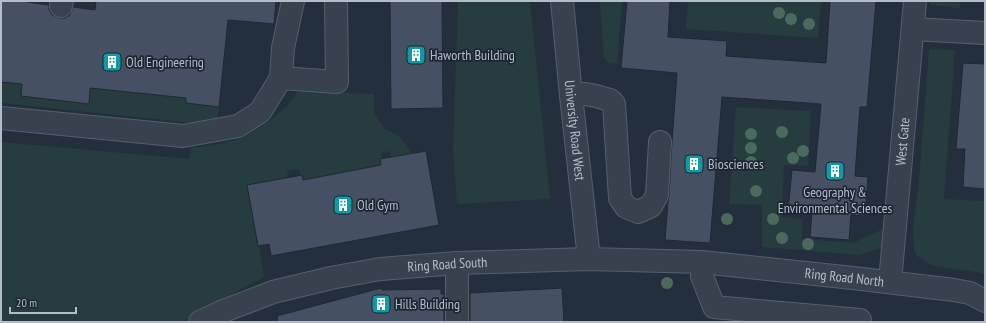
<svg xmlns="http://www.w3.org/2000/svg" width="986" height="323" font-family="'PT Sans Narrow',sans-serif">
<style>
.green{fill:#263c3f}
.building{fill:#455162;stroke:#1f2835}
.lines{fill:none;stroke-linecap:round;stroke-linejoin:round}
.minor-casing{stroke:#565f6c;stroke-width:24}
.minor{stroke:#38414e;stroke-width:22}
.tree{fill:#4b6a5d}
.labels{text-anchor:middle;dominant-baseline:central;stroke-width:3.5;stroke-linejoin:round;paint-order:stroke}
.poi-label{font-size:14px;fill:#b4bcc9;stroke:#1d2633;text-anchor:start}
.street-label{font-size:14px;fill:#b4bcc9;stroke:#1d2633}
</style>
<rect width="100%" height="100%" fill="#242f3e"/>
<path class="green" d="M458,1h72l20,198 -93,5 -4,-51z
M600,1h22l-5,63 -9,-1 -4,-5z
M688,1h133l-3,37 -132,-9z
M930,1h30v7l-30,-3z
M929,49l26,1 -11,149 41,2v74l-4,-2 -50,-8 -14,-9 -3,-6 -1,-22 6,-48z
M1,82l21,2 68,4 96,10v5l33,4 -2,11 -23,5 -193,-20z
M298,91l76,3v19l10,15 16,9 13,17 -22,5 -1,-8 -9,2 2,13 -81,15 -3,-12 -12,2 1,8 -29,67 5,31 -68,36 -14,9h-181v-180l188,17 2,-11 29,-4 24,-7 23,-14 21,-18z
M736,107l75,4 -3,55 -24,-1 -2,52 21,2 -1,21 3,-1 48,4 30,-14 -1,19 -23,7 -97,-8v-42l-31,-1 -2,2z"/>
<path class="building" d="M1,1h26v1l22,3v5l3,5 7,3h6l5,-3 3,-8 22,3 1,-9h180l-2,23 -46,-4 -9,87 -33,-4v-5l-96,-10 -1,16 -68,-8 1,-12 -21,-2z
M390,1h52l1,107 -52,1z
M627,1h43l-2,36 59,4 -1,15 100,7 4,-62h46l-9,106h-7l-5,69 13,1 -3,39 -14,-1 -2,25 -39,-3 2,-25 -24,-2 4,-40 23,2 6,-68 -99,-7 -12,146 -45,-3 3,-38 1,-6 3,-55 5,-68 -56,-5z
M963,63l22,1v125l-22,-2 2,-38h-9z
M426,151l13,74 -168,31 -2,-12 -11,2 -11,-61 55,-10 1,5 78,-15 -1,-6z
M381,288l1,2 59,-1v5h3v28h-166l-1,-6z
M562,288l2,34h-94v-29z"/>
<g class="lines">
<defs>
<g id="minor">
<path id="s1" d="M562,1l9,94 18,164"/>
<path d="M61,6l1,-5"/>
<path d="M913,29l72,4"/>
<path d="M281,78l56,4 -1,-81"/>
<path d="M571,95l15,-1 10,2 14,4 4,4 6,94 6,9 12,5 13,-6 6,-11 3,-53"/>
<path d="M1,118l182,18 55,-10 22,-14 21,-34 2,-30 10,-47"/>
<path d="M702,262v14l12,31 146,13"/>
<path id="s2" d="M890,282l25,-281"/>
<path id="s3" d="M200,322l21,-10 52,-20 58,-14 49,-9 77,-6 132,-4 113,3 151,16 101,12 16,3 15,8"/>
<path d="M457,322v-59"/>
</g>
</defs>
<use href="#minor" class="minor-casing"/>
<use href="#minor" class="minor"/>
</g>
<g class="tree">
<circle cx="779" cy="13" r="6"/>
<circle cx="791" cy="19" r="6"/>
<circle cx="809" cy="24" r="6"/>
<circle cx="782" cy="132" r="6"/>
<circle cx="751" cy="134" r="6"/>
<circle cx="751" cy="148" r="6"/>
<circle cx="803" cy="151" r="6"/>
<circle cx="793" cy="158" r="6"/>
<circle cx="751" cy="162" r="6"/>
<circle cx="756" cy="191" r="6"/>
<circle cx="727" cy="219" r="6"/>
<circle cx="773" cy="219" r="6"/>
<circle cx="782" cy="238" r="6"/>
<circle cx="808" cy="244" r="6"/>
<circle cx="667" cy="283" r="6"/>
</g>
<defs>
<symbol id="building-square" viewBox="-11 -11 22 22"><rect x="-9" y="-9" width="18" height="18" rx="4" fill="#0f9aa8" stroke="#1d2633"/><path d="M-4-6H4V6H1V3H-1V6H-4ZM-2.5-4.3h1.7v1.8h-1.7ZM.8-4.3h1.7v1.8H.8ZM-2.5-1h1.7V.8h-1.7ZM.8-1h1.7V.8H.8Z" fill="#fff"/></symbol>
</defs>
<g fill-rule="evenodd">
<use href="#building-square" x="405" y="44" width="22" height="22"/>
<use href="#building-square" x="101" y="51" width="22" height="22"/>
<use href="#building-square" x="683" y="153" width="22" height="22"/>
<use href="#building-square" x="824" y="160" width="22" height="22"/>
<use href="#building-square" x="332" y="194" width="22" height="22"/>
<use href="#building-square" x="370" y="293" width="22" height="22"/>
</g>
<g class="labels">
<g class="poi-label">
<text x="430" y="55">Haworth Building</text>
<text x="126" y="62">Old Engineering</text>
<text x="708" y="164">Biosciences</text>
<text x="835" y="192" text-anchor="middle">Geography &amp;<tspan x="835" dy="16">Environmental Sciences</tspan></text>
<text x="357" y="205">Old Gym</text>
<text x="395" y="304">Hills Building</text>
</g>
<g class="street-label">
<text stroke="none"><textPath href="#s1" startOffset="130">University Road West</textPath></text>
<text stroke="none"><textPath href="#s2" startOffset="141">West Gate</textPath></text>
<text stroke="none"><textPath href="#s3" startOffset="256">Ring Road South</textPath></text>
<text stroke="none"><textPath href="#s3" startOffset="654">Ring Road North</textPath></text>
</g>
</g>
<rect width="986" height="323" fill="none" stroke="#b4bcc9" stroke-width="4"/>
<path d="M10 307v6h66v-6" fill="none" stroke="#b4bcc9" stroke-width="2"/>
<text x="16" y="307" font-size="12" fill="#b4bcc9" stroke="#1d2633" stroke-width="3" paint-order="stroke">20 m</text>
</svg>
